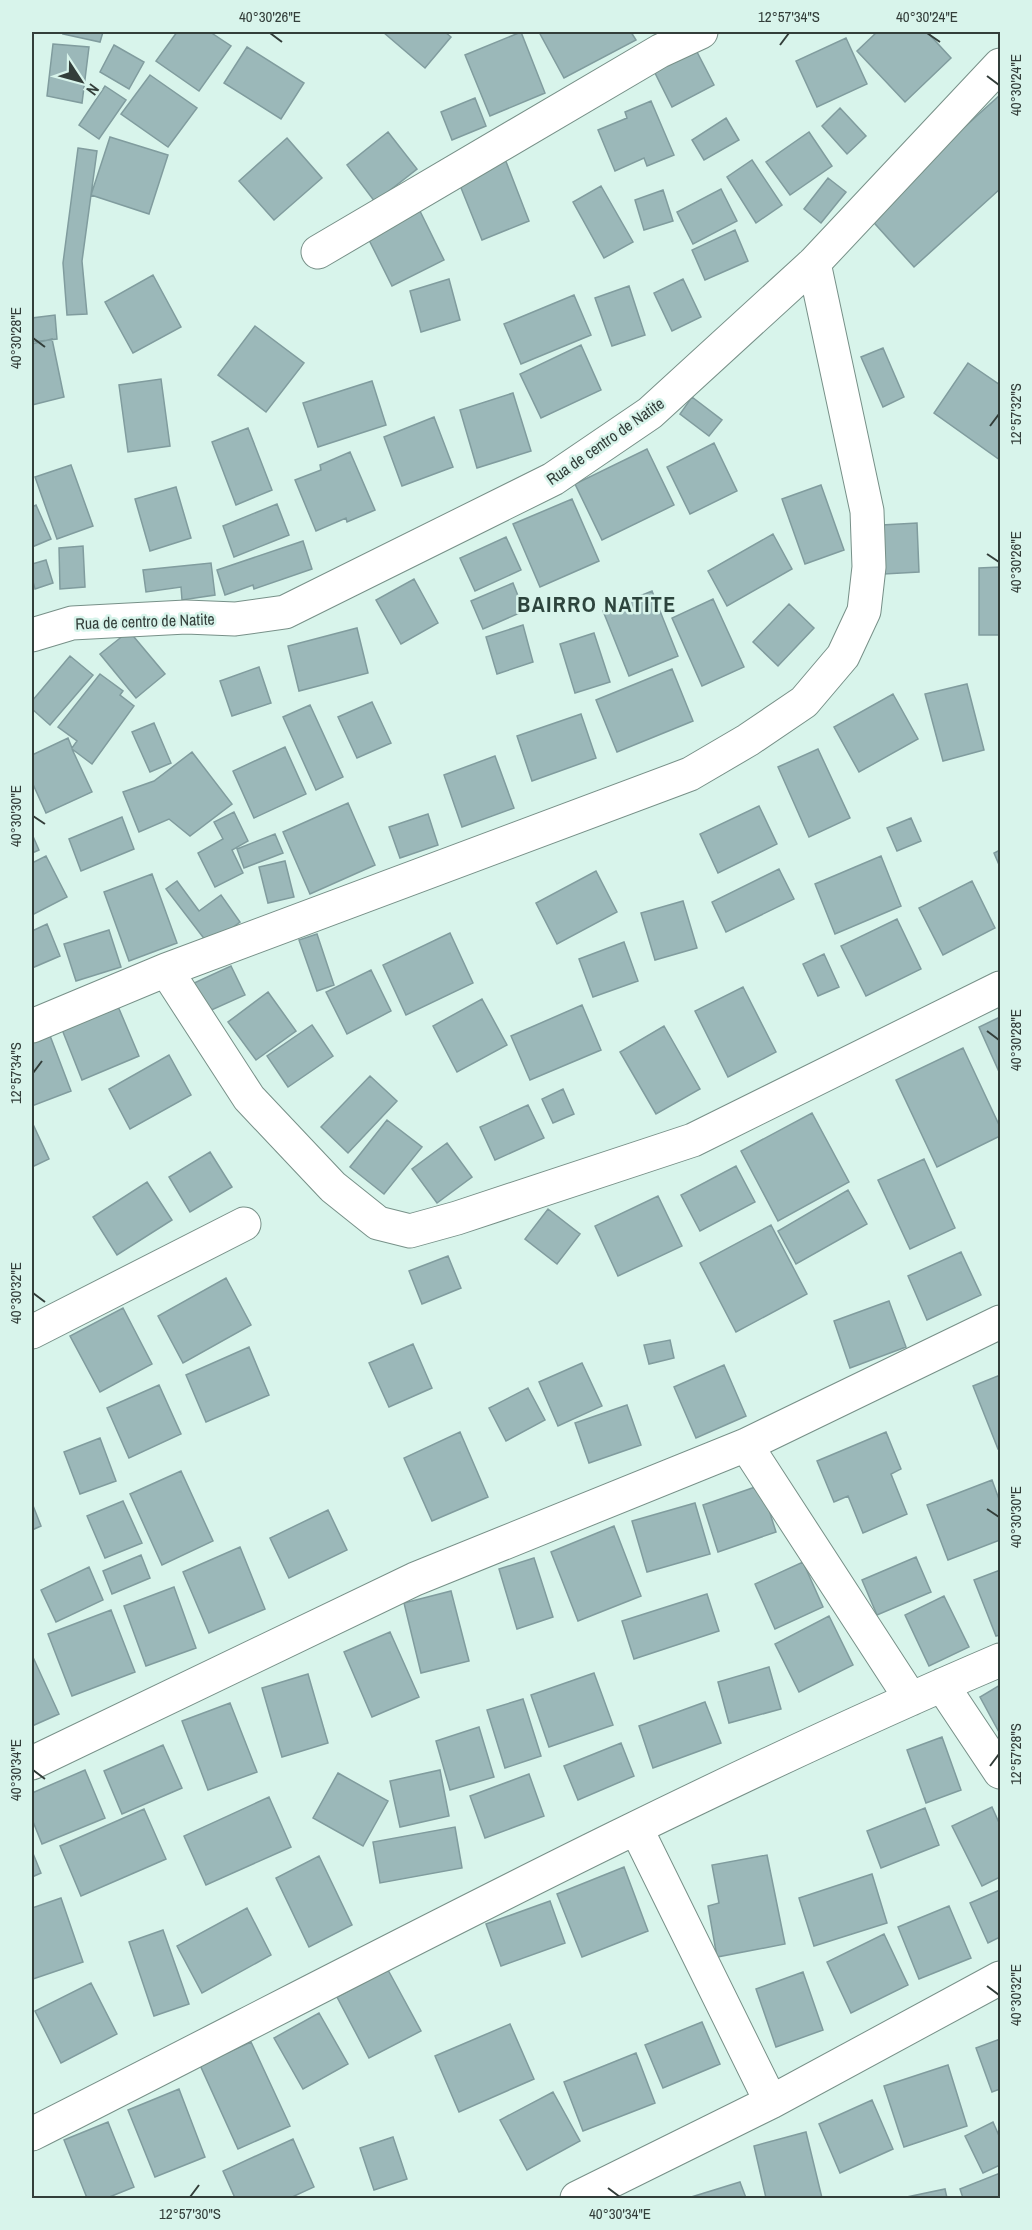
<svg xmlns="http://www.w3.org/2000/svg" width="1032" height="2230" font-family="'Archivo Narrow',sans-serif">
<style>
.building{fill:#9bb8b9;stroke:#809c9e;stroke-width:1.5}
.lines{fill:none;stroke-linecap:round;stroke-linejoin:round}
.minor-casing{stroke:#779088;stroke-width:35}
.minor{stroke:#fff;stroke-width:33}
.ticks{fill:none;stroke:#333e3a;stroke-width:2}
.labels{text-anchor:middle;dominant-baseline:central;stroke-width:5;stroke-linejoin:round;paint-order:stroke}
.street-label{font-size:16px;fill:#333e3a;stroke:#d8f4eb}
.district-label{font-size:22px;font-weight:bold;letter-spacing:1.5px;fill:#2d443d;stroke:#d8f4eb}
.neatline{fill:none;stroke:#333e3a;stroke-width:2}
.ticks-label{font-size:15px;text-anchor:middle;fill:#333e3a}
</style>
<rect width="100%" height="100%" fill="#d8f4eb"/>
<path class="building" d="M64,32h39l-3,10 -37,-8z
M177,32h33l21,14 -32,45 -43,-30z
M383,32h62l6,5 -26,31z
M521,32l24,61 -55,23 -25,-61z
M539,32h92l5,8 -72,38z
M877,32h50l24,26 -46,44 -48,-51z
M846,38l21,46 -50,23 -21,-46z
M53,44l36,3 -7,56 -35,-7z
M114,45l30,17 -15,27 -29,-17z
M247,47l57,36 -23,36 -57,-36z
M695,48l19,37 -42,22 -19,-38z
M150,75l47,33 -29,39 -47,-33z
M105,86l21,14 -27,39 -20,-14z
M1000,95v94l-86,78 -47,-52z
M475,98l11,28 -34,14 -11,-28z
M651,101l23,54 -27,11 -3,-8 -29,13 -17,-41 29,-12 -2,-6z
M840,108l26,28 -19,18 -25,-28z
M726,118l13,22 -35,20 -12,-20z
M388,132l29,37 -42,33 -28,-37z
M809,132l23,34 -42,29 -24,-33z
M110,137l58,18 -19,59 -58,-19z
M287,138l35,40 -48,42 -35,-39z
M78,148l19,3 -15,110 5,53 -20,1 -4,-52z
M505,159l24,62 -47,19 -25,-62z
M752,160l30,45 -26,18 -29,-46z
M828,178l18,14 -25,31 -17,-14z
M601,186l32,56 -29,16 -31,-56z
M721,189l16,32 -44,23 -16,-32z
M663,190l10,31 -29,9 -9,-30z
M416,203l28,57 -52,26 -28,-56z
M735,230l13,31 -43,19 -13,-30z
M153,275l28,52 -48,26 -28,-51z
M449,279l11,41 -39,12 -11,-41z
M683,279l18,38 -29,14 -18,-38z
M629,286l16,49 -33,11 -17,-48z
M574,295l17,40 -70,29 -17,-40z
M55,315l2,24 -25,3v-24z
M255,326l49,37 -38,49 -48,-37z
M52,339l12,58 -32,8v-61z
M581,345l20,45 -60,28 -21,-44z
M883,348l21,49 -21,10 -22,-50z
M968,363l32,22v75l-66,-47z
M161,379l9,67 -42,6 -9,-67z
M372,381l14,44 -68,22 -15,-44z
M513,393l18,58 -54,17 -17,-58z
M692,397l30,23 -13,16 -29,-22z
M434,417l19,50 -51,19 -18,-49z
M248,428l24,62 -36,15 -24,-63z
M714,443l23,48 -47,23 -23,-47z
M647,449l27,56 -72,35 -27,-56z
M350,452l25,58 -28,12 -1,-4 -30,13 -21,-51 26,-10 -1,-5z
M71,465l22,61 -36,13 -22,-62z
M821,485l23,65 -39,14 -23,-65z
M176,487l15,51 -41,13 -15,-52z
M572,499l27,62 -59,26 -27,-63z
M277,504l12,31 -55,22 -11,-31z
M36,505l15,34 -19,8v-40z
M917,523l2,49 -35,2 -2,-49z
M773,534l19,35 -65,37 -19,-35z
M506,537l15,33 -46,21 -15,-33z
M303,541l9,28 -58,20 -1,-4 -28,10 -8,-25z
M83,546l2,41 -25,2 -1,-41z
M46,560l7,23 -18,6 -3,-11v-14z
M211,563l4,32 -33,5 -1,-13 -35,5 -3,-22z
M1000,567v68h-21v-67z
M414,579l24,44 -37,21 -25,-44z
M513,583l11,28 -41,18 -12,-28z
M652,591l26,65 -49,20 -26,-65z
M713,599l31,68 -42,19 -30,-68z
M789,604l25,24 -36,38 -25,-24z
M523,625l10,37 -36,12 -11,-37z
M357,628l11,45 -69,18 -11,-45z
M129,631l36,43 -29,24 -36,-44z
M594,633l16,49 -35,11 -15,-49z
M70,656l23,19 -43,50 -18,-16v-8z
M259,667l12,36 -39,13 -12,-35z
M672,669l21,52 -76,31 -21,-52z
M100,674l23,17 -3,4 14,11 -42,58 -20,-15 20,43 -46,21 -14,-31v-27l36,-17 4,10 5,-7 -19,-14z
M967,684l17,66 -41,11 -18,-67z
M893,694l25,45 -59,33 -25,-45z
M372,702l19,41 -34,15 -19,-41z
M310,705l33,72 -27,13 -33,-73z
M581,714l15,44 -64,23 -15,-45z
M154,723l17,40 -21,9 -18,-40z
M285,747l21,47 -52,24 -21,-47z
M818,749l32,69 -41,19 -31,-70z
M192,752l40,52 -42,32 -21,-17 -30,13 -16,-40 31,-11z
M495,756l19,52 -52,19 -18,-52z
M348,803l27,62 -65,29 -27,-62z
M759,806l18,38 -59,29 -18,-39z
M234,812l14,29 -16,9 11,23 -28,14 -17,-34 25,-14 -9,-17z
M428,814l10,31 -38,13 -11,-31z
M122,817l12,32 -53,22 -12,-32z
M911,818l10,23 -24,10 -10,-23z
M32,834l7,16 -7,3z
M275,834l8,19 -39,15 -7,-19z
M1000,850v17l-6,-14z
M46,856l21,41 -35,18v-52z
M881,856l20,50 -66,28 -20,-50z
M285,861l9,36 -26,6 -9,-36z
M779,869l15,30 -68,33 -14,-30z
M596,871l21,41 -60,32 -21,-41z
M152,874l25,69 -48,18 -25,-69z
M177,881l22,30 22,-16 19,27 -31,23 -43,-56z
M972,881l23,47 -52,27 -24,-47z
M683,901l14,47 -42,12 -14,-47z
M897,919l24,50 -55,27 -25,-50z
M47,924l13,32 -28,12v-37z
M109,930l12,37 -45,14 -12,-37z
M450,933l23,50 -67,32 -23,-50z
M317,934l17,51 -17,6 -18,-51z
M624,942l14,39 -45,16 -14,-38z
M824,954l15,33 -21,9 -15,-32z
M231,966l14,29 -38,17 -13,-29z
M371,970l20,41 -44,23 -21,-42z
M743,987l33,65 -48,25 -33,-66z
M268,992l28,39 -40,29 -28,-38z
M482,999l25,46 -50,27 -24,-46z
M117,1004l22,52 -57,24 -21,-53z
M582,1005l19,45 -71,30 -19,-44z
M1000,1017v57l-21,-47z
M312,1025l21,31 -45,31 -21,-31z
M664,1026l36,63 -44,25 -36,-62z
M49,1033l22,58 -39,15v-66z
M963,1048l37,79v9l-63,31 -41,-87z
M169,1055l22,40 -61,34 -21,-40z
M370,1076l27,25 -49,52 -27,-26z
M563,1089l11,25 -21,9 -11,-24z
M528,1105l16,33 -49,22 -15,-33z
M812,1113l37,69 -71,39 -37,-70z
M387,1120l35,27 -38,47 -34,-27z
M32,1122l17,37 -17,8z
M447,1143l25,34 -35,26 -25,-34z
M210,1152l22,35 -42,25 -21,-35z
M924,1159l31,69 -45,21 -32,-69z
M736,1166l19,36 -55,29 -19,-36z
M147,1182l25,38 -55,35 -24,-38z
M848,1190l19,34 -71,40 -18,-33z
M658,1196l24,50 -64,30 -23,-50z
M548,1209l32,25 -23,30 -32,-25z
M771,1225l36,69 -71,38 -36,-69z
M961,1252l20,43 -54,25 -19,-44z
M448,1256l13,32 -39,16 -13,-33z
M226,1278l25,47 -68,38 -25,-47z
M889,1301l17,46 -56,21 -16,-47z
M123,1308l29,56 -52,28 -30,-56z
M670,1340l4,18 -25,6 -5,-19z
M413,1344l19,44 -43,19 -20,-44z
M249,1347l20,48 -63,27 -20,-47z
M582,1363l20,43 -44,20 -19,-44z
M724,1365l22,51 -50,22 -22,-51z
M1000,1375v73l-2,1 -25,-63z
M159,1385l22,49 -52,24 -22,-50z
M528,1388l17,32 -39,21 -17,-33z
M627,1405l14,40 -52,18 -14,-40z
M460,1432l28,65 -56,24 -28,-63z
M886,1432l15,37 -10,5 16,40 -44,19 -15,-37 -14,6 -17,-41z
M100,1438l16,43 -36,13 -16,-42z
M181,1471l32,70 -51,24 -32,-71z
M992,1480l8,22v38l-52,20 -21,-55z
M761,1485l15,47 -58,20 -15,-47z
M123,1501l19,42 -37,15 -18,-42z
M32,1503l9,23 -9,4z
M695,1503l15,51 -63,18 -15,-51z
M328,1510l19,40 -58,28 -19,-40z
M614,1526l27,70 -63,25 -27,-69z
M240,1547l25,62 -56,24 -26,-61z
M141,1555l9,23 -38,16 -9,-23z
M916,1557l15,35 -54,23 -15,-35z
M534,1558l19,59 -36,12 -18,-60z
M803,1562l20,45 -48,22 -20,-45z
M89,1567l14,33 -47,22 -15,-32z
M1000,1570v65l-4,1 -22,-56z
M174,1587l22,61 -50,18 -22,-60z
M451,1591l18,70 -48,12 -17,-70z
M707,1594l12,37 -85,28 -12,-38z
M944,1596l25,51 -40,19 -24,-51z
M111,1610l24,62 -63,24 -24,-62z
M829,1616l24,49 -54,27 -24,-48z
M390,1632l29,65 -47,20 -28,-65z
M32,1655l27,59 -27,12z
M769,1667l12,42 -52,14 -11,-41z
M594,1673l19,52 -64,22 -18,-52z
M308,1674l20,69 -46,14 -20,-69z
M1000,1685v49l-20,-37z
M523,1699l18,57 -36,12 -18,-58z
M705,1702l16,41 -68,25 -14,-42z
M230,1703l27,69 -49,18 -26,-69z
M479,1727l15,50 -44,13 -14,-49z
M942,1737l19,53 -35,13 -19,-53z
M621,1743l13,33 -56,24 -14,-34z
M163,1745l19,43 -60,26 -18,-43z
M85,1770l20,48 -63,26 -10,-25v-26z
M440,1770l9,46 -49,11 -10,-46z
M338,1773l50,28 -25,45 -50,-28z
M529,1774l15,42 -59,22 -15,-42z
M269,1797l22,50 -85,38 -22,-49z
M992,1807l8,18v52l-18,9 -30,-60z
M925,1808l14,37 -58,23 -14,-37z
M144,1809l22,50 -85,37 -21,-50z
M455,1827l7,41 -82,15 -7,-41z
M32,1851l9,22 -9,4z
M767,1855l18,89 -68,13 -9,-51 11,-3 -7,-38z
M319,1856l33,69 -43,22 -33,-69z
M624,1867l24,64 -66,26 -25,-63z
M872,1874l15,49 -73,23 -15,-48z
M1000,1890v47l-12,6 -18,-40z
M61,1898l22,64 -50,17 -1,-5v-66z
M550,1901l15,42 -64,23 -15,-42z
M949,1906l22,52 -52,21 -21,-52z
M247,1908l24,47 -69,38 -25,-47z
M163,1930l26,74 -35,12 -25,-74z
M884,1934l24,51 -57,28 -24,-51z
M388,1970l33,61 -52,27 -32,-61z
M803,1972l20,58 -47,17 -20,-58z
M91,1983l26,51 -56,29 -26,-52z
M319,2013l29,51 -45,25 -29,-51z
M702,2022l18,42 -57,24 -18,-43z
M510,2024l24,55 -75,33 -24,-56z
M1000,2039v50l-8,3 -16,-44z
M251,2042l39,84 -52,23 -38,-84z
M636,2053l19,50 -72,28 -19,-49z
M948,2065l19,61 -63,21 -20,-61z
M179,2089l26,68 -50,20 -27,-67z
M553,2092l27,49 -53,29 -27,-50z
M872,2100l21,49 -53,24 -21,-49z
M108,2122l26,65 -27,11h-20l-23,-58z
M993,2122l7,16v27l-17,8 -18,-37z
M806,2132l16,66h-56l-12,-52z
M393,2137l14,42 -33,11 -14,-42z
M293,2139l21,48 -24,11h-55l-12,-27z
M1000,2173v25h-37l-3,-9z
M740,2182l6,16h-58z
M945,2189l2,9h-45z"/>
<g class="lines">
<defs>
<path id="minor" d="M318,252l342,-201 41,-19
M32,635l40,-12 114,-6 49,2 50,-7 268,-133 97,-66 164,-150 186,-198
M166,970l83,128 84,89 45,36 32,8 47,-13 236,-78 307,-152
M32,1026l134,-56 524,-196 58,-34 56,-38 39,-46 21,-45 5,-44 -2,-56 -53,-248
M32,1332l212,-108
M746,1445l165,254
M942,1685l58,87
M32,1763l383,-184 331,-134 254,-123
M636,1828l135,274
M32,2134c320,-162 638,-333 968,-474
M577,2198l194,-96 229,-124"/>
</defs>
<use href="#minor" class="minor-casing"/>
<use href="#minor" class="minor"/>
</g>
<path class="ticks" d="M270,33l12,9M927,33l13,9M780,45l9,-12M987,76l12,9M33,338l12,9M990,426l9,-12M987,554l12,8M33,816l12,8M987,1031l12,9M33,1073l9,-12M33,1293l12,9M987,1509l12,8M990,1766l9,-12M33,1770l12,9M987,1986l12,9M608,2188l12,9M190,2197l9,-12"/>
<g class="labels">
<g class="street-label">
<text transform="translate(605 441) rotate(-35)">Rua de centro de Natite</text>
<text transform="translate(145 621) rotate(-2)">Rua de centro de Natite</text>
</g>
<g class="district-label">
<text x="597" y="604">BAIRRO NATITE</text>
</g>
</g>
<rect width="1032" height="2230" fill="none" stroke="#d8f4eb" stroke-width="66"/>
<g transform="translate(81 81) rotate(126)" stroke="#d8f4eb" stroke-width="4.5" paint-order="stroke">
<path d="M0-4.5L10 22L0 15L-10 22Z" fill="#333e3a"/>
<text y="-9" font-size="16" font-weight="bold" text-anchor="middle" fill="#333e3a">N</text>
</g>
<rect x="33" y="33" width="966" height="2164" class="neatline"/>
<g class="ticks-label">
<text x="270" y="22">40°30'26"E</text>
<text x="789" y="22">12°57'34"S</text>
<text x="927" y="22">40°30'24"E</text>
<text transform="translate(1016 85) rotate(-90)" y="5">40°30'24"E</text>
<text transform="translate(16 338) rotate(-90)" y="5">40°30'28"E</text>
<text transform="translate(1016 414) rotate(-90)" y="5">12°57'32"S</text>
<text transform="translate(1016 562) rotate(-90)" y="5">40°30'26"E</text>
<text transform="translate(16 816) rotate(-90)" y="5">40°30'30"E</text>
<text transform="translate(1016 1040) rotate(-90)" y="5">40°30'28"E</text>
<text transform="translate(16 1073) rotate(-90)" y="5">12°57'34"S</text>
<text transform="translate(16 1293) rotate(-90)" y="5">40°30'32"E</text>
<text transform="translate(1016 1517) rotate(-90)" y="5">40°30'30"E</text>
<text transform="translate(1016 1754) rotate(-90)" y="5">12°57'28"S</text>
<text transform="translate(16 1770) rotate(-90)" y="5">40°30'34"E</text>
<text transform="translate(1016 1995) rotate(-90)" y="5">40°30'32"E</text>
<text x="190" y="2219">12°57'30"S</text>
<text x="620" y="2219">40°30'34"E</text>
</g>
</svg>
